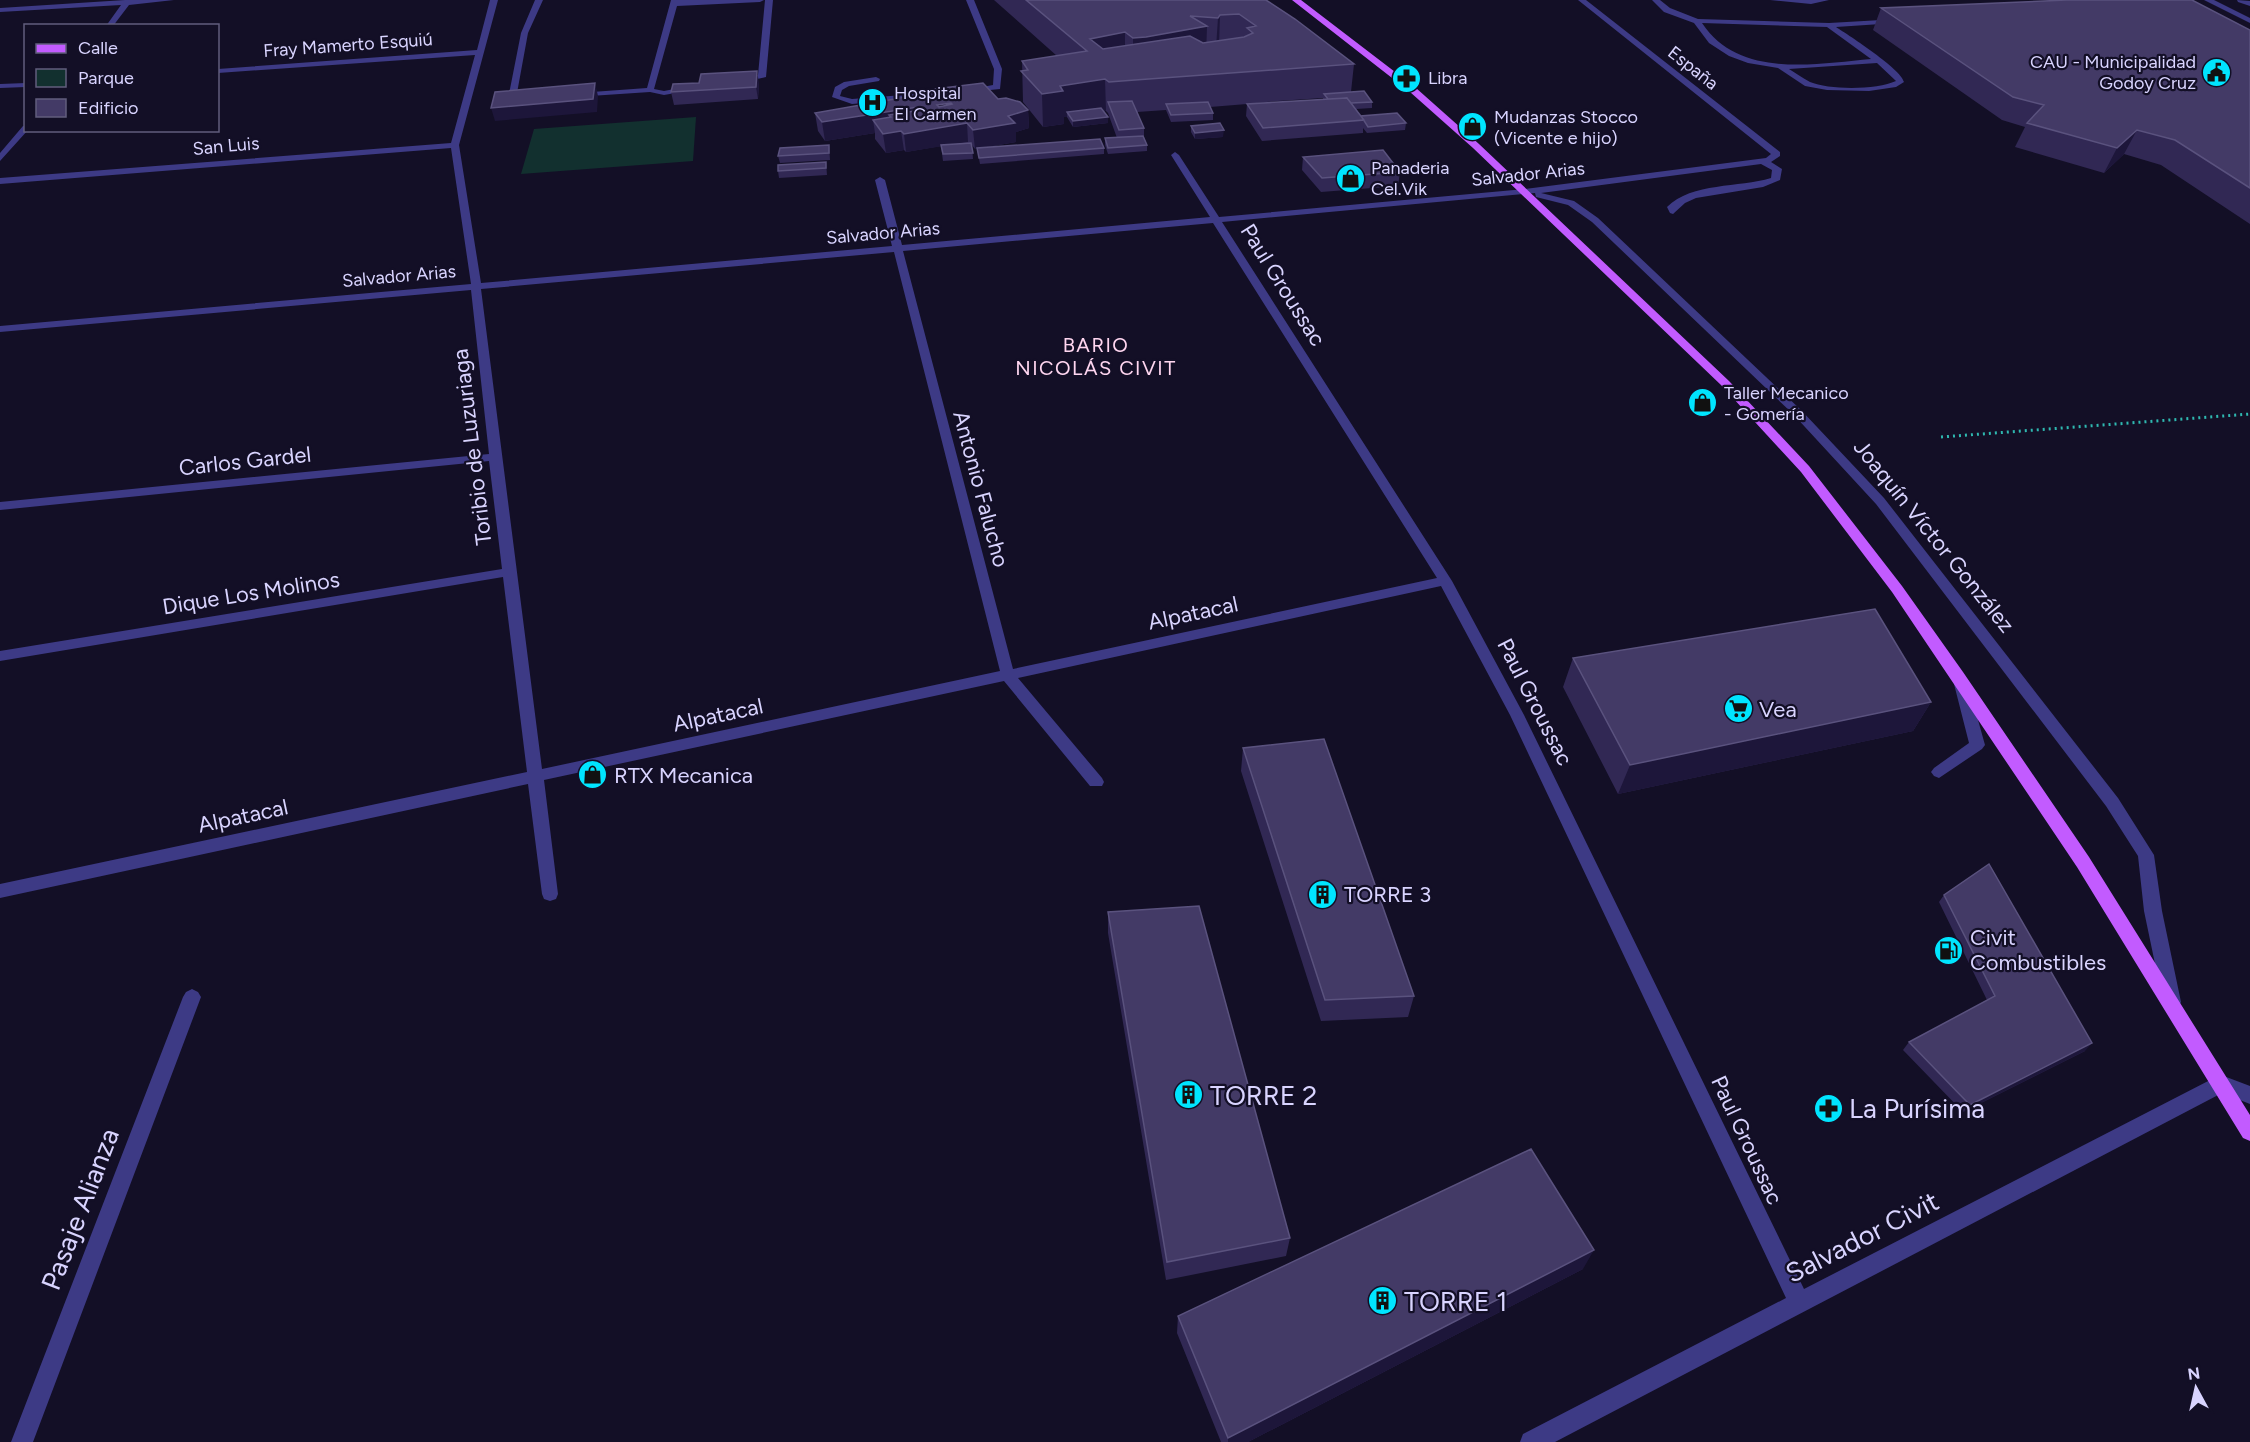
<svg xmlns="http://www.w3.org/2000/svg" width="2250" height="1442" font-family="Figtree,sans-serif">
<style>
.green{fill:#12302f}
.lines{fill:none;stroke-linecap:round;stroke-linejoin:round}
.path{stroke:#2fb8b0;stroke-width:3;stroke-dasharray:2 4;stroke-linecap:butt}
.minor{fill:#3d3a85;fill-rule:evenodd}
.major{fill:#c25bff;fill-rule:evenodd}
.wall{fill:#312854;fill-rule:evenodd}
.shaded-wall{fill:#1d163a}
.building{fill:#433a66;stroke:#5a527e;stroke-width:1.5;fill-rule:evenodd}
.labels{text-anchor:middle;dominant-baseline:central;stroke-width:4.5;stroke-linejoin:round;paint-order:stroke}
.far-street-label{font-size:18px;fill:#d9d4ff;stroke:#130f26}
.far-poi-label{font-size:18px;fill:#d9d4ff;stroke:#130f26;text-anchor:start}
.far-neighbourhood-label{font-size:20px;letter-spacing:1.5px;fill:#ffd6f0;stroke:#130f26}
.street-label{font-size:22px;fill:#d9d4ff;stroke:#130f26}
.poi-label{font-size:22px;fill:#d9d4ff;stroke:#130f26;text-anchor:start}
.near-poi-label{font-size:27px;fill:#d9d4ff;stroke:#130f26;text-anchor:start}
.near-street-label{font-size:27px;fill:#d9d4ff;stroke:#130f26}
</style>
<rect width="100%" height="100%" fill="#130f26"/>
<path class="green" d="M696,117l-3,44 -172,13 13,-45z"/>
<g class="lines">
<path class="path" d="M1941,437l309,-23"/>
<path class="minor" d="M125,0h49l-45,5 -16,21h-7l15,-21 -121,7v-4z
M490,0h8l-39,145 22,138 411,-37 -17,-66 5,-3 5,3 17,65 308,-28 -39,-62 4,-3 4,3 40,62 306,-28 241,-31 5,-4 -193,-154h8l194,152v4l-9,6 11,7 -2,11 -17,7 -67,11 -11,5 -12,11 -3,-1 -3,-6c25,-25 72,-19 104,-29l1,-8 -11,-6 -220,29 33,8 24,17 203,192 83,88 234,300 36,57 8,56 19,91 -3,6 -6,2 -6,-2 -3,-6 -19,-91 -6,-55 -32,-50 -230,-302 -83,-90 -201,-192 -24,-17 -32,-8 -1,-4 -313,29 230,359 72,134 280,574 410,-211 7,-3 29,11v18l-28,-11 -667,349h-35l3,-8 263,-136 -276,-583 -69,-129 -423,92 84,100 2,4 -2,4h-12l-86,-105 -460,99 14,114 -2,5 -6,2 -6,-2 -2,-5 -14,-110 -528,114v-14l527,-112 -24,-195 -503,84v-10l502,-82 -13,-108 -489,49v-8l489,-48 -18,-164 -471,42v-6l471,-42 -20,-136 -451,36v-6l451,-35 24,-88 -257,18v-4l259,-19zM1213,223l224,355 -424,91 -110,-418zM894,252l106,419 -458,98 -61,-480z
M535,0h8l-15,33 -11,60 13,3v4h-3l-18,-6 12,-61z
M671,0h93l-4,2 -83,4 -23,83 10,2 26,-5 4,2 -1,2 -29,5 -14,-3 -75,5v-4h3l69,-5z
M765,0h8l-7,77 -31,7v-4l23,-5z
M966,0h8l28,69 -2,20 -30,3 -4,-2 27,-5 1,-16z
M1652,0h8l10,8 28,11 131,4 70,-4 -3,4 -60,4c14,9 65,42 68,55l-8,5 -27,4 -42,-1 -22,-4 -27,-18 -30,-5 -19,-7 -20,-13 -15,-20 -30,-11zM1702,23l125,4 44,32c-56,5 -132,20 -169,-36zM1877,63l19,18c-19,9 -67,9 -86,1 -8,-4 -14,-9 -21,-13z
M1770,0h59l-18,4z
M2204,0h10l36,18v5z
M2237,0l13,1v5l-12,-4z
M876,77l4,2 -1,2 -30,5 -7,4 -2,6 12,3 64,-5 4,2 -4,2 -64,6 -20,-7 3,-10 9,-5z
M26,83v4l-26,1v-4z
M23,126h3v4h2l-28,31v-8z
M1961,679l7,5 17,61 -3,4 -43,29 -5,-2 -3,-4 3,-4 35,-25 -15,-59z
M192,989l6,3 3,5 -168,445h-22l172,-445 3,-5z"/>
<path class="major" d="M1292,0h9l115,88 63,56 250,237 80,85 93,120 61,86 126,185 161,258v26l-7,-3 -166,-271 -185,-275 -91,-120 -80,-87 -248,-237 -63,-56z"/>
</g>
<path class="wall" d="M994,0h272l88,64 -3,28 21,10v6l-16,1 5,7 45,7 -1,7 -38,3 -4,-5v5l-101,8 -16,-25 1,-12 -37,3 3,6v7l-42,2 -5,-12 -29,2 7,16v9l3,8v6l-39,3 -3,-9v-7h12l-9,-25 -2,-2h-2l4,6v6l-35,4 -6,-10h-3v7l-21,3 -20,-25 -1,-41 35,-5zM1323,98v2l-67,3 22,-2z
M1881,8l369,22v194l-89,-59 -37,-11 -20,19 -89,-26 10,-20 -23,-7 -129,-90z
M759,83l-1,16 -84,6 -3,-13z
M926,90l72,9 30,11 1,18 -13,4v10l-29,5 117,1v6l-124,10 -3,-15h-2l-3,-4 1,14 -30,2 -2,-15 -35,6 -2,-2 -18,3 -11,-14v-6l-50,8 -7,-10 -3,-18 111,-19zM951,103l1,1 -13,3 -2,-2z
M1191,126l32,11 -28,2 -4,-7z
M829,145l1,15 -50,3 -2,-7z
M1303,157l97,15 -2,14 -77,6 -19,-22z
M826,162l1,13 -48,3 -1,-7z
M1573,658l358,44 -18,29 -295,63 -55,-107z
M1243,748l171,248 -6,21 -87,4 -80,-250z
M1944,895l141,156 -122,61 -60,-62 6,-8 78,-42 -48,-98z
M1108,912l182,326 -4,18 -120,24 -58,-347z
M1583,1269l-335,173h-27l-44,-109 1,-17z"/>
<path class="shaded-wall" d="M1220,15l-1,31 -3,2 2,-30z
M1207,26l-1,31 -73,12v-31z
M1125,32v31l-35,7v-31z
M757,71l2,12 -1,16 -2,-12z
M1105,79l1,32 -36,5 -3,-4v5h-3v7l-21,3 -1,-33 18,-8z
M595,83l3,13 -1,16 -102,9 -4,-13z
M918,107l2,18 -29,-8 -2,-2 2,15 -18,-10 2,13 -50,8 -3,-19z
M1028,110l1,18 -13,4v10l-41,7 -2,-19 35,-14z
M1108,117v6l-35,4v-6z
M967,123l1,19 -62,10 -2,-18z
M1224,130l-1,7 -28,2v-6z
M2137,130l-13,24 -20,19 13,-25z
M901,131l3,19 -18,3 -3,-19z
M1931,702l-18,29 -295,63 12,-29z
M2092,1043l-7,8 -122,61 7,-7z
M1594,1250l-11,19 -335,173h-20v-4z"/>
<path class="building" d="M1026,0h240l29,19 59,45 -219,16 -26,2 -4,-3 -45,7 3,5 -21,3 -21,-23 7,-1 -6,-9 65,-10zM1239,14l17,12 -9,2 6,5 -9,4 -41,6 -13,-7 -87,13 -13,-10 35,-7 8,6 13,-1 61,-11 -17,-10 28,2 2,-3z
M2067,0h125l58,30v158l-75,-48 -38,-10 -20,18 -90,-25 17,-18 -31,-8 -132,-89z
M757,71l-1,16 -85,5 2,-8 26,-1 2,-9z
M595,83l-2,16 -102,9 4,-16z
M983,83l15,16 8,-1 14,4 8,8 -20,6 7,7 -42,7 -6,-7 -63,11 -3,-3 -18,3 -10,-14 18,-3 -2,-2 32,-5 -3,-3 -96,15 -7,-9 114,-20 -3,-3zM951,103l1,1 -13,3 -2,-2z
M1364,91l8,11 -21,1 -4,-5 -19,1 -4,-5z
M1347,98l17,22 -101,8 -16,-24z
M1132,101l12,27 -25,2 -11,-28z
M1208,102l5,11 -42,2 -5,-11z
M1101,108l7,9 -35,4 -6,-9z
M1397,113l9,10 -38,4 -7,-11z
M1220,123l4,7 -29,3 -4,-7z
M1143,136l4,9 -39,3 -3,-10z
M1100,139l4,9 -125,10 -2,-10z
M971,143l2,10 -30,1 -2,-9z
M829,145v8l-51,3 2,-8z
M1383,150l17,22 -78,6 -19,-21z
M826,162v6l-48,3v-6z
M1875,609l56,93 -301,63 -57,-107z
M1324,739l90,257 -89,4 -82,-252z
M1989,864l103,179 -122,62 -61,-63 86,-46 -51,-101z
M1199,906l91,332 -123,24 -59,-350z
M1531,1149l63,101 -366,188 -50,-122z"/>
<defs>
<symbol id="civic-disc" viewBox="-11 -11 22 22"><circle r="9.5" fill="#00e5ff" stroke="#130f26"/><path d="M-.6-6.5H3V-4.5H.6V-3L4-1V1h2V6H-6V1h2V-1L-.6-3ZM-1.2 2.5V6h2.4V2.5Z" fill="#111"/></symbol>
<symbol id="pharmacy-disc" viewBox="-11 -11 22 22"><circle r="9.5" fill="#00e5ff" stroke="#130f26"/><path d="M-2-6h4v4h4v4h-4v4h-4v-4h-4v-4h4Z" fill="#111"/></symbol>
<symbol id="hospital-disc" viewBox="-11 -11 22 22"><circle r="9.5" fill="#00e5ff" stroke="#130f26"/><path d="M-5-5h3v3.5h4V-5h3V5h-3V1.5h-4V5h-3Z" fill="#111"/></symbol>
<symbol id="shop-disc" viewBox="-11 -11 22 22"><circle r="9.5" fill="#00e5ff" stroke="#130f26"/><path d="M-5-2.5h2.3a2.7 3.5 0 0 1 5.4 0H5L5.5 6h-11ZM-1.5-2.5h3a1.5 2.3 0 0 0-3 0Z" fill="#111"/></symbol>
<symbol id="supermarket-disc" viewBox="-11 -11 22 22"><circle r="9.5" fill="#00e5ff" stroke="#130f26"/><path d="M-6-5.5h2.5l.6 2H6L4.5 2H-2.5L-4.4-4H-6ZM-1.5 3.2a1.3 1.3 0 1 0 .1 0ZM3 3.2a1.3 1.3 0 1 0 .1 0Z" fill="#111"/></symbol>
<symbol id="building-disc" viewBox="-11 -11 22 22"><circle r="9.5" fill="#00e5ff" stroke="#130f26"/><path d="M-4-6H4V6H1V3H-1V6H-4ZM-2.5-4.3h1.7v1.8h-1.7ZM.8-4.3h1.7v1.8H.8ZM-2.5-1h1.7V.8h-1.7ZM.8-1h1.7V.8H.8Z" fill="#111"/></symbol>
<symbol id="fuel-disc" viewBox="-11 -11 22 22"><circle r="9.5" fill="#00e5ff" stroke="#130f26"/><path d="M-5.5-6h7V0h2V4h1.3V-2.5L3-4.5l.8-.8L6-3V5H2.5V1h-1V6h-7ZM-4.2-4.7v3.2H.2V-4.7Z" fill="#111"/></symbol>
</defs>
<g fill-rule="evenodd">
<use href="#civic-disc" x="2200" y="56" width="33" height="33"/>
<use href="#pharmacy-disc" x="1390" y="62" width="33" height="33"/>
<use href="#hospital-disc" x="856" y="86" width="33" height="33"/>
<use href="#shop-disc" x="1456" y="110" width="33" height="33"/>
<use href="#shop-disc" x="1334" y="162" width="33" height="33"/>
<use href="#shop-disc" x="1686" y="386" width="33" height="33"/>
<use href="#supermarket-disc" x="1722" y="692" width="33" height="33"/>
<use href="#shop-disc" x="576" y="758" width="33" height="33"/>
<use href="#building-disc" x="1306" y="878" width="33" height="33"/>
<use href="#fuel-disc" x="1932" y="934" width="33" height="33"/>
<use href="#building-disc" x="1172" y="1078" width="33" height="33"/>
<use href="#pharmacy-disc" x="1812" y="1092" width="33" height="33"/>
<use href="#building-disc" x="1366" y="1284" width="33" height="33"/>
</g>
<g class="labels">
<g class="far-street-label">
<text transform="translate(348 45) rotate(-4)">Fray Mamerto Esquiú</text>
<text transform="translate(1693 68) rotate(38)">España</text>
<text transform="translate(226 146) rotate(-5)">San Luis</text>
<text transform="translate(1528 174) rotate(-6)">Salvador Arias</text>
<text transform="translate(883 233) rotate(-5)">Salvador Arias</text>
<text transform="translate(399 276) rotate(-5)">Salvador Arias</text>
</g>
<g class="far-poi-label">
<text x="2196" y="62" text-anchor="end">CAU - Municipalidad<tspan x="2196" dy="21">Godoy Cruz</tspan></text>
<text x="1428" y="78">Libra</text>
<text x="894" y="93">Hospital<tspan x="894" dy="21">El Carmen</tspan></text>
<text x="1494" y="117">Mudanzas Stocco<tspan x="1494" dy="21">(Vicente e hijo)</tspan></text>
<text x="1371" y="168">Panaderia<tspan x="1371" dy="21">Cel.Vik</tspan></text>
<text x="1724" y="393">Taller Mecanico<tspan x="1724" dy="21">- Gomería</tspan></text>
</g>
<g class="far-neighbourhood-label">
<text x="1096" y="345">BARIO<tspan x="1096" dy="23">NICOLÁS CIVIT</tspan></text>
</g>
<g class="street-label">
<text transform="translate(1283 285) rotate(58)">Paul Groussac</text>
<text transform="translate(472 447) rotate(-97)">Toribio de Luzuriaga</text>
<text transform="translate(245 461) rotate(-6)">Carlos Gardel</text>
<text transform="translate(981 489) rotate(75)">Antonio Falucho</text>
<text transform="translate(1934 536) rotate(51)">Joaquín Víctor González</text>
<text transform="translate(251 593) rotate(-9)">Dique Los Molinos</text>
<text transform="translate(1193 613) rotate(-12)">Alpatacal</text>
<text transform="translate(1535 702) rotate(63)">Paul Groussac</text>
<text transform="translate(718 715) rotate(-12)">Alpatacal</text>
<text transform="translate(243 816) rotate(-12)">Alpatacal</text>
<text transform="translate(1747 1140) rotate(65)">Paul Groussac</text>
</g>
<g class="poi-label">
<text x="1759" y="709">Vea</text>
<text x="614" y="775">RTX Mecanica</text>
<text x="1344" y="894">TORRE 3</text>
<text x="1970" y="937">Civit<tspan x="1970" dy="25">Combustibles</tspan></text>
</g>
<g class="near-poi-label">
<text x="1210" y="1095">TORRE 2</text>
<text x="1849" y="1108">La Purísima</text>
<text x="1404" y="1301">TORRE 1</text>
</g>
<g class="near-street-label">
<text transform="translate(80 1209) rotate(-69)">Pasaje Alianza</text>
<text transform="translate(1862 1237) rotate(-27)">Salvador Civit</text>
</g>
</g>
<rect x="24" y="24" width="195" height="108" fill="#130f26" stroke="#625e7d" stroke-width="1.5"/>
<rect x="36" y="44" width="30" height="9" fill="#c25bff" stroke="#625e7d" stroke-width="1.5"/>
<text x="78" y="54" font-size="18" fill="#d9d4ff">Calle</text>
<rect x="36" y="69" width="30" height="18" fill="#12302f" stroke="#625e7d" stroke-width="1.5"/>
<text x="78" y="84" font-size="18" fill="#d9d4ff">Parque</text>
<rect x="36" y="99" width="30" height="18" fill="#433a66" stroke="#625e7d" stroke-width="1.5"/>
<text x="78" y="114" font-size="18" fill="#d9d4ff">Edificio</text>
<g transform="translate(2196 1388) rotate(352)" stroke="#130f26" stroke-width="4.5" paint-order="stroke">
<path d="M0-4.5L10 22L0 15L-10 22Z" fill="#d9d4ff"/>
<text y="-9" font-size="16" font-weight="bold" text-anchor="middle" fill="#d9d4ff">N</text>
</g>
</svg>
